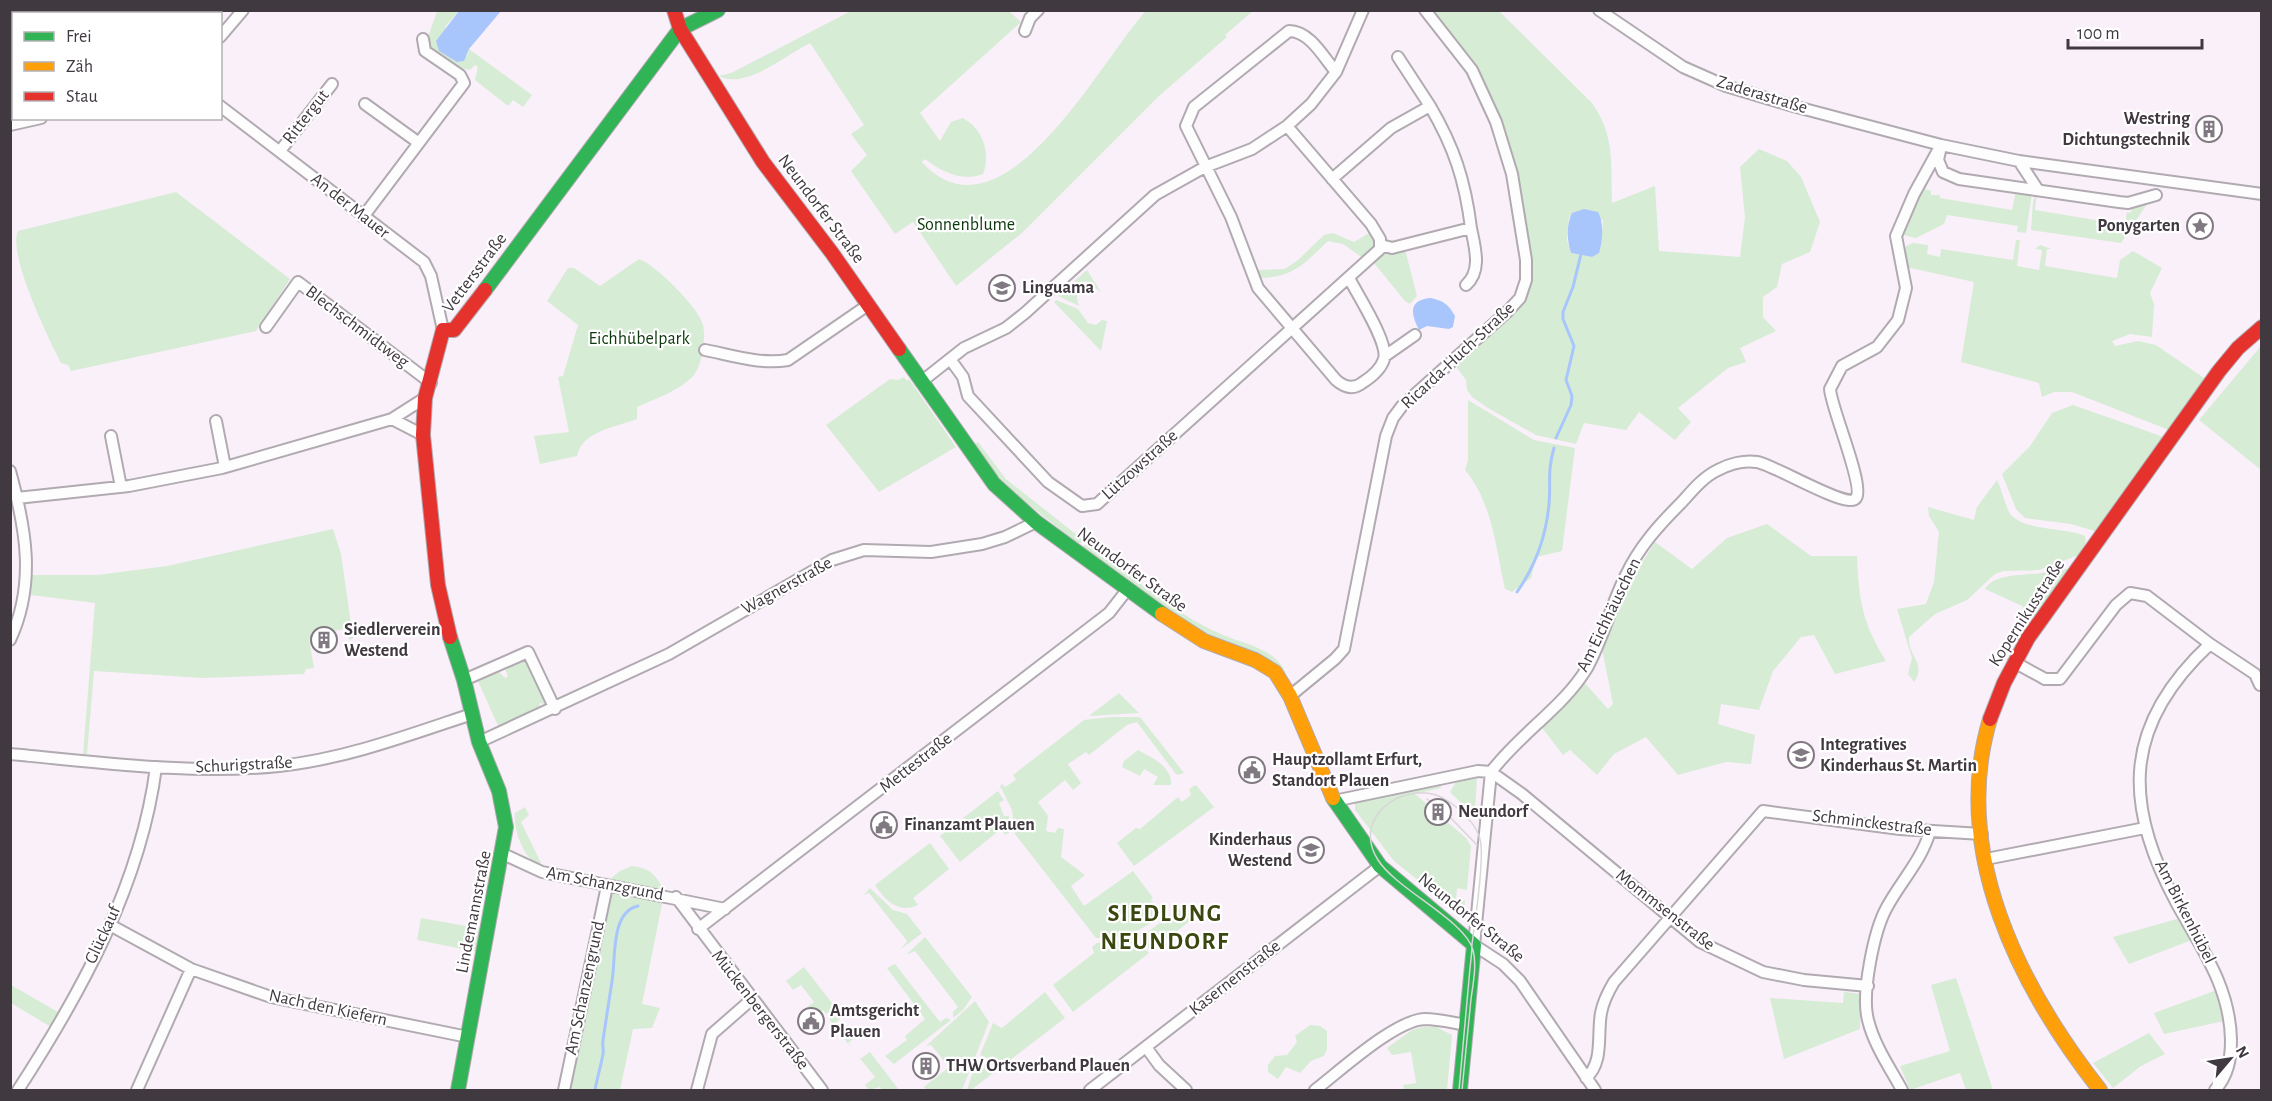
<svg xmlns="http://www.w3.org/2000/svg" width="2272" height="1101" font-family="'Alegreya Sans',sans-serif">
<style>
.green{fill:#d6ecd5;fill-rule:evenodd}
.water{fill:#a9c6fc}
.lines{fill:none;stroke-linecap:round;stroke-linejoin:round}
.stream{stroke:#a9c6fc;stroke-width:3}
.street-casing{stroke:#b1aab1;stroke-width:14}
.fast-casing{stroke:#b1aab1;stroke-width:16}
.slow-casing{stroke:#b1aab1;stroke-width:16}
.jam-casing{stroke:#b1aab1;stroke-width:16}
.street{stroke:#fefdfe;stroke-width:10}
.fast{stroke:#30b455;stroke-width:14}
.slow{stroke:#ff9f0a;stroke-width:14}
.jam{stroke:#e5322d;stroke-width:14}
.tram{stroke:#d8d6d8;stroke-width:1.5}
.labels{text-anchor:middle;dominant-baseline:central;stroke-width:4.5;stroke-linejoin:round;paint-order:stroke}
.street-label{font-size:18px;fill:#403940;stroke:#fff}
.poi-label{font-size:18px;font-weight:bold;fill:#403940;stroke:#fff;text-anchor:start}
.park-label{font-size:18px;fill:#0c390c;stroke:#fff}
.district-label{font-size:24px;font-weight:bold;letter-spacing:1.5px;fill:#3b470f;stroke:#fff}
</style>
<rect width="100%" height="100%" fill="#faf0fa"/>
<path class="green" d="M437,11h22l-14,16 22,29 2,-7 63,46 -9,12 -10,-7 -5,6 -33,-26 3,-13 -3,-2 -5,5 -19,-5 -21,-15 -3,-10z
M851,11h158l12,11 -101,91 20,28 11,-19 12,-4c20,11 28,35 20,56 -21,8 -41,-2 -58,-15l-3,3c81,89 181,-106 224,-151h107l-28,24 2,2 -68,59 -136,136 -67,54 -43,-64 -18,12 -44,-63 16,-16 -16,-21 13,-9 -54,-82c-24,12 -65,47 -91,33l12,-3z
M1430,11h69l92,91c24,31 20,64 21,101l43,-17 4,65 81,6 5,-40 -5,-50 19,-18 28,12 14,16 19,45 -10,30 -28,12 -5,23 -14,10v20l13,14 -36,17 6,14 -18,6 -50,40 13,14 -16,18 -36,-28 -13,18 -42,-7 -8,21 -40,-9 -48,-27 -16,-11 -5,-7 -1,-10 -11,-15 66,-59 10,-23 1,-18 -16,-90 -48,-117zM1569,217l34,3 -2,27 -9,10 -21,-4 -4,-13z
M1934,167l-9,22 6,2v4h9v3l72,12 4,-20 16,3 -6,40 -9,-1 1,-6 -71,-11 -3,9 -28,14 -13,-3 8,-31z
M176,192l114,87 -34,52 -185,40 -3,-6 -7,-2c-12,-23 -54,-110 -43,-132z
M2037,193l-2,17 90,15 2,-13 4,1 1,-7 17,-5 -28,42 -90,-13 2,-29z
M1371,232l5,11 -4,8 -9,7 -20,-14 -15,-3c-24,23 -35,37 -70,37l-3,-8 30,-1 13,-9 26,-25 9,-2 21,9z
M2016,240h4l-3,26 22,4 3,-20 -7,-1 5,-4 12,4h-5l-2,17 72,12 3,-18 13,-9 29,17 -12,25 4,11 -2,33 -22,-3 -18,7 3,5 23,-5 18,4 51,35 -38,50 -97,-38h-18l-12,5 -3,-14 -78,-21 13,-80 -68,-15 -5,-12 5,-9 7,-3 15,2 -1,9 13,3 1,-8 72,11z
M1405,249l12,47 -7,8 -5,-3 -31,-38 9,-8z
M639,259c17,6 60,49 64,66 3,13 -1,40 -9,50 -13,15 -39,24 -57,32v12c-21,8 -55,12 -60,37l-37,8 -6,-28 35,-4 -11,-55 5,-1 15,-51 -31,-24 21,-33h6l26,18z
M1087,270l14,22 -15,-11c-12,5 -10,14 -7,25l-21,-10z
M1056,300l22,9 10,14 8,2 6,-5 5,1 -6,30 -47,-49z
M2261,346v124l-62,-50z
M904,377l3,4 2,-2 47,68 -77,45 -53,-67 64,-46 8,1z
M1468,400l66,40 41,8 -13,103 -26,6 -5,21 -19,14 -7,-3c-9,-41 -13,-87 -40,-119l3,-10z
M2073,405l88,31 4,4 -67,92 -27,-8 -46,-6 -9,-9 -14,-35 28,-28 22,-33z
M978,442l28,37 81,64h-9c-39,-30 -76,-57 -105,-97z
M1997,480c5,10 7,22 12,32 11,19 55,15 76,24l1,6 -7,13 -40,15 -35,1 -9,3 -28,26 -32,14 -26,23c-1,21 18,26 5,45l-6,-8 4,-16 -15,-49 29,-5 8,-22 5,-50 -10,-16 -1,-9 46,13 3,-13z
M1767,524l44,32h46c2,45 5,66 29,105l-51,13 -21,-39 -13,2 -28,34 -14,39 -38,-6 -3,20 37,11 -4,29 -25,-2 -48,13 -32,-38 -32,17 -17,21 -27,-25 -7,5 -23,-30 42,-45 26,29 5,-5 -11,-55 20,-55 33,-52 37,27 35,-31z
M333,529l8,25 12,84 -3,2 -7,-11 -30,7 -4,4 5,28 -8,1 -2,5 -101,4 -109,-7 -7,83 -4,1 12,-152 -64,-8 1,-20h65l70,-9z
M1091,544c40,32 82,69 130,90 22,10 55,14 65,40 -27,-28 -68,-32 -101,-51 -37,-22 -70,-52 -103,-77z
M2060,568l11,2 -37,48 -12,-12 -37,-17c12,-20 53,-10 75,-21z
M526,658l22,47 -8,-2 -1,2 6,3 -46,20 -21,-47 19,-11 8,8 3,-2 -4,-9z
M1119,693l20,20 -50,3z
M1110,717h30l44,56 -6,2 -3,-2 -38,-51 -10,3 -38,30 -3,-3 -18,12 13,19 -8,7 -8,-10 -27,22 10,14 -2,15 9,2 3,-5 6,1 -3,28 24,18 -14,11 13,20 49,-35 20,27 -2,2 12,16c-25,15 -38,24 -67,22l-81,-104 -3,-24 -12,-24 2,-2 3,3 11,-7 -3,-5 71,-55z
M1138,750c13,7 35,17 33,35h-18l5,-8 -14,-8 -4,7 -18,-9 2,-6z
M1477,778l-2,32 -4,3 -21,-21 6,-10z
M1196,785l18,22 -80,59 -17,-23 19,-15 4,1 38,-32 4,5 9,-7 -2,-6z
M1440,785l1,3 -26,6 51,44 5,8 -4,44 -10,-2 -1,11 9,2 -1,10 -5,2 -65,-52 -39,-51v-7l5,-2z
M998,791l6,9 -5,3 5,13h5l1,16 -5,3 -4,-6 -41,33 -20,-26z
M525,807l4,8 -8,7 20,41 -3,1c-15,-6 -25,-36 -23,-51z
M930,843l19,26 -36,29 5,7c-19,9 -33,-4 -43,-20z
M632,866c18,2 24,9 32,24l-55,-10 11,-9z
M870,888l23,22 14,4 15,19 -21,16 6,-8 -38,-48 -5,2z
M610,890l53,9 -21,105 18,4 -8,20 -19,1 -13,61h-53z
M1185,905l10,12 -44,34 -6,-7 1,-11z
M421,918l61,11 -4,23 -61,-12z
M2177,919l15,21 -63,24 -16,-27z
M925,937l47,60 -9,13 -10,8v-6l5,-5 -43,-56 -9,4z
M1133,939l16,14 -76,59 -20,-27 41,-32 -2,-6 5,-4z
M895,964l45,58 6,-4 5,2 -57,44 -9,-8 22,-16 -2,-4 20,-17 -38,-51z
M804,967l31,40 -9,7 -3,-4 -10,8 -7,-10 8,-6 -13,-17 -8,5 -7,-9z
M1956,978l37,112h-27l-6,-17 -50,17 -10,-24 50,-15 -19,-66z
M11,985l47,27 -7,15 -40,-24z
M2217,990l7,31 -60,13 -10,-21z
M1045,992l20,26 -94,72h-4l7,-22 10,1 3,-11 -7,-3 13,-32 9,5z
M1844,992l17,2 -1,35 -76,30 -14,-61 73,5z
M975,1001l14,21 -27,68h-36l-2,-3 25,-20 -18,-22 -5,1z
M838,1010l4,6 -7,8 9,12 8,-6 5,6 -9,7 12,16 10,-7 29,38h-17l-2,-3 -11,3 -4,-5 10,-8 -43,-53 -3,-7z
M1310,1025l10,1 7,5v18l-3,7 -13,5 -11,12 -14,-6 -8,12 -10,-7v-7l7,-9 12,-1 10,-13 -2,-6z
M1423,1027h13l16,8 -5,55h-43l-1,-5 13,-2 -5,-31 -19,3 -5,-7 25,-18z
M2149,1033l16,21 -24,12 -28,22 -20,-25z"/>
<path class="water" d="M459,11h42l-32,38 -5,12 -7,1 -18,-11 -3,-10z
M1584,209l14,3c6,10 5,29 1,41l-7,4 -21,-4c-4,-12 -5,-28 1,-40z
M1431,298c13,3 18,7 24,18l-2,11 -4,2 -22,-3 -8,4c-9,-18 -10,-30 12,-32z"/>
<g class="lines">
<path class="stream" d="M1556,438l15,-33 1,-9 -6,-16 8,-34 -11,-27v-7l10,-25 8,-33
M1517,592c19,-27 29,-55 32,-88 2,-22 -2,-32 5,-56
M595,1090c2,-12 6,-24 8,-36 1,-4 -1,-9 0,-14 3,-20 6,-40 9,-59 4,-21 -2,-69 26,-75"/>
<defs>
<path id="street" d="M134,10l3,4
M1599,10l84,57 43,19 67,20 148,39 78,16 243,33
M1025,31l5,-13 8,-8
M220,37l23,-27
M1398,57l32,49
M1336,72c-12,-14 -26,-41 -47,-41l-95,76 -8,19 45,91 27,71 78,92c8,7 17,10 26,3 8,-5 19,-14 22,-24 5,-16 -27,-65 -35,-81
M365,104l54,39
M220,106l204,156 7,14 12,54
M10,125l31,-7
M280,151l52,-67
M1940,151l-2,9 5,12 16,7 160,23 9,1 28,-8
M2019,161l19,29
M1332,179l59,-51 39,-22c24,41 35,74 41,122l-79,20 -11,-3
M363,217l101,-134 -4,-8 -35,-24 -2,-12
M1466,285c16,-14 9,-37 5,-57
M266,327l32,-45 133,101
M705,350c26,5 56,15 83,10l80,-55
M1385,356l30,-21
M950,359l13,18 5,19 80,86 34,24 15,-2 283,-255v-10l-9,-15 -84,-98
M921,382l43,-34 42,-20 19,-15 130,-118 50,-28 47,-18 35,-23 24,-22 25,-32 27,-62
M392,419l31,16
M216,421l9,46
M111,436l10,51
M10,471c16,58 26,113 0,169
M17,498l112,-12 93,-18 170,-49 33,-21
M2210,644l45,30 5,11
M2014,662l31,17h15l56,-74 14,-12 17,3 63,48c-86,80 -88,158 -34,258 25,46 54,84 55,138 0,19 -3,36 -16,50
M464,680l64,-28 27,57
M1290,696l45,-37 9,-10 42,-213 7,-18 9,-12 106,-95 12,-13 6,-18v-20l-14,-86 -16,-52 -24,-52 -47,-60
M479,742l190,-88 163,-94 32,-10 67,2 51,-8 23,-7 31,-15
M10,754c89,8 180,21 269,12 66,-7 130,-31 193,-52
M1491,772c28,-38 72,-64 96,-104 16,-29 24,-63 39,-93 13,-28 33,-50 55,-72 11,-12 22,-26 37,-33 11,-6 26,-10 39,-8 18,3 91,48 99,36 9,-12 -25,-90 -26,-109l12,-23 35,-19 21,-27 8,-32 -10,-52 18,-42 27,-49
M1491,772l-17,173 29,19 17,17 75,109
M1334,801l144,-30 13,1 31,22 178,148 63,30 41,8 64,6
M503,854l39,18 183,37
M1986,859l159,-31
M676,897l146,193
M110,925l81,44 80,28 197,40
M698,929l411,-316 18,-23
M1146,1047l13,18 27,25
M1586,1078c18,-16 11,-43 15,-65 2,-11 7,-21 13,-31l149,-171 137,18 82,5
M18,1090c63,-97 123,-206 138,-323
M137,1090l54,-121
M564,1090l43,-204
M697,1090l15,-56 40,-35
M1090,1090l290,-224
M1315,1090c25,-19 80,-70 110,-71 13,0 29,4 42,6
M1902,1090c-12,-22 -28,-45 -34,-70 -7,-26 6,-90 19,-113 14,-26 35,-47 43,-76"/>
<path id="fast" d="M485,290l195,-261 38,-19
M899,349l95,135 42,38 126,92
M450,637l14,43 15,62 20,49 7,36 -48,263
M1333,798l47,68 94,79 -14,145"/>
<path id="slow" d="M1162,614l42,27 51,19 20,12 15,24 43,102
M1990,719c-40,133 30,269 110,371"/>
<path id="jam" d="M674,10l6,19 83,133 69,91 67,96
M450,637l-12,-52 -15,-150 2,-37 18,-68h11l31,-40
M1990,719l14,-36 24,-45 191,-267 19,-23 24,-21"/>
</defs>
<use href="#street" class="street-casing"/>
<use href="#fast" class="fast-casing"/>
<use href="#slow" class="slow-casing"/>
<use href="#jam" class="jam-casing"/>
<use href="#street" class="street"/>
<use href="#fast" class="fast"/>
<use href="#slow" class="slow"/>
<use href="#jam" class="jam"/>
<path class="tram" d="M1427,799l18,13 32,33
M1459,1090l11,-122c1,-8 2,-16 2,-24 3,-21 13,-88 8,-105 -4,-15 -19,-29 -32,-38 -38,-26 -99,14 -70,59 19,30 87,60 95,90 4,15 0,34 -2,49 -3,31 -6,61 -9,91"/>
</g>
<defs>
<symbol id="building-ring" viewBox="-11 -11 22 22"><circle r="9.5" fill="#fff" stroke="#817981" stroke-width="1.5"/><path d="M-4-6H4V6H1V3H-1V6H-4ZM-2.5-4.3h1.7v1.8h-1.7ZM.8-4.3h1.7v1.8H.8ZM-2.5-1h1.7V.8h-1.7ZM.8-1h1.7V.8H.8Z" fill="#817981"/></symbol>
<symbol id="sight-ring" viewBox="-11 -11 22 22"><circle r="9.5" fill="#fff" stroke="#817981" stroke-width="1.5"/><path d="M0-6L1.8-2.2L6-1.7L2.9 1.2L3.7 5.4L0 3.3L-3.7 5.4L-2.9 1.2L-6-1.7L-1.8-2.2Z" fill="#817981"/></symbol>
<symbol id="university-ring" viewBox="-11 -11 22 22"><circle r="9.5" fill="#fff" stroke="#817981" stroke-width="1.5"/><path d="M0-5L7-2L0 1L-7-2ZM-4 1L0 2.5L4 1V4Q0 6-4 4Z" fill="#817981"/></symbol>
<symbol id="school-ring" viewBox="-11 -11 22 22"><circle r="9.5" fill="#fff" stroke="#817981" stroke-width="1.5"/><path d="M0-5L7-2L0 1L-7-2ZM-4 1L0 2.5L4 1V4Q0 6-4 4Z" fill="#817981"/></symbol>
<symbol id="civic-ring" viewBox="-11 -11 22 22"><circle r="9.5" fill="#fff" stroke="#817981" stroke-width="1.5"/><path d="M-.6-6.5H3V-4.5H.6V-3L4-1V1h2V6H-6V1h2V-1L-.6-3ZM-1.2 2.5V6h2.4V2.5Z" fill="#817981"/></symbol>
</defs>
<g fill-rule="evenodd">
<use href="#building-ring" x="2194" y="114" width="30" height="30"/>
<use href="#sight-ring" x="2185" y="211" width="30" height="30"/>
<use href="#university-ring" x="987" y="273" width="30" height="30"/>
<use href="#building-ring" x="309" y="625" width="30" height="30"/>
<use href="#school-ring" x="1786" y="740" width="30" height="30"/>
<use href="#civic-ring" x="1237" y="755" width="30" height="30"/>
<use href="#building-ring" x="1423" y="797" width="30" height="30"/>
<use href="#civic-ring" x="869" y="810" width="30" height="30"/>
<use href="#school-ring" x="1296" y="835" width="30" height="30"/>
<use href="#civic-ring" x="796" y="1006" width="30" height="30"/>
<use href="#building-ring" x="911" y="1051" width="30" height="30"/>
</g>
<g class="labels">
<g class="street-label">
<text transform="translate(1762 95) rotate(17)">Zaderastraße</text>
<text transform="translate(306 117) rotate(-52)">Rittergut</text>
<text transform="translate(350 206) rotate(38)">An der Mauer</text>
<text transform="translate(821 209) rotate(53)">Neundorfer Straße</text>
<text transform="translate(475 273) rotate(-53)">Vettersstraße</text>
<text transform="translate(357 327) rotate(37)">Blechschmidtweg</text>
<text transform="translate(1458 356) rotate(-43)">Ricarda-Huch-Straße</text>
<text transform="translate(1140 465) rotate(-42)">Lützowstraße</text>
<text transform="translate(1132 570) rotate(36)">Neundorfer Straße</text>
<text transform="translate(787 586) rotate(-29)">Wagnerstraße</text>
<text transform="translate(2027 613) rotate(-57)">Kopernikusstraße</text>
<text transform="translate(1609 615) rotate(-64)">Am Eichhäuschen</text>
<text transform="translate(916 763) rotate(-38)">Mettestraße</text>
<text transform="translate(244 765) rotate(-3)">Schurigstraße</text>
<text transform="translate(1872 823) rotate(7)">Schminckestraße</text>
<text transform="translate(605 884) rotate(11)">Am Schanzgrund</text>
<text transform="translate(1665 910) rotate(38)">Mommsenstraße</text>
<text transform="translate(474 912) rotate(-79)">Lindemannstraße</text>
<text transform="translate(2185 912) rotate(63)">Am Birkenhübel</text>
<text transform="translate(1471 918) rotate(39)">Neundorfer Straße</text>
<text transform="translate(103 935) rotate(-65)">Glückauf</text>
<text transform="translate(1235 978) rotate(-38)">Kasernenstraße</text>
<text transform="translate(585 988) rotate(-78)">Am Schanzengrund</text>
<text transform="translate(328 1008) rotate(12)">Nach den Kiefern</text>
<text transform="translate(760 1010) rotate(52)">Mückenbergerstraße</text>
</g>
<g class="poi-label">
<text x="2190" y="119" text-anchor="end">Westring<tspan x="2190" dy="21">Dichtungstechnik</tspan></text>
<text x="2180" y="226" text-anchor="end">Ponygarten</text>
<text x="1022" y="288">Linguama</text>
<text x="344" y="630">Siedlerverein<tspan x="344" dy="21">Westend</tspan></text>
<text x="1820" y="745">Integratives<tspan x="1820" dy="21">Kinderhaus St. Martin</tspan></text>
<text x="1272" y="760">Hauptzollamt Erfurt,<tspan x="1272" dy="21">Standort Plauen</tspan></text>
<text x="1458" y="812">Neundorf</text>
<text x="904" y="825">Finanzamt Plauen</text>
<text x="1292" y="840" text-anchor="end">Kinderhaus<tspan x="1292" dy="21">Westend</tspan></text>
<text x="830" y="1011">Amtsgericht<tspan x="830" dy="21">Plauen</tspan></text>
<text x="946" y="1066">THW Ortsverband Plauen</text>
</g>
<g class="park-label">
<text x="966" y="225">Sonnenblume</text>
<text x="639" y="339">Eichhübelpark</text>
</g>
<g class="district-label">
<text x="1165" y="914">SIEDLUNG<tspan x="1165" dy="28">NEUNDORF</tspan></text>
</g>
</g>
<rect width="2272" height="1101" fill="none" stroke="#403940" stroke-width="24"/>
<rect x="12" y="12" width="210" height="108" fill="#ffffff" stroke="#b3b0b3" stroke-width="1.5"/>
<rect x="24" y="32" width="30" height="9" fill="#30b455" stroke="#b3b0b3" stroke-width="1.5"/>
<text x="66" y="42" font-size="18" fill="#403940">Frei</text>
<rect x="24" y="62" width="30" height="9" fill="#ff9f0a" stroke="#b3b0b3" stroke-width="1.5"/>
<text x="66" y="72" font-size="18" fill="#403940">Zäh</text>
<rect x="24" y="92" width="30" height="9" fill="#e5322d" stroke="#b3b0b3" stroke-width="1.5"/>
<text x="66" y="102" font-size="18" fill="#403940">Stau</text>
<g transform="translate(2230 1059) rotate(61)" stroke="#ffffff" stroke-width="4.5" paint-order="stroke">
<path d="M0-4.5L10 22L0 15L-10 22Z" fill="#403940"/>
<text y="-9" font-size="16" font-weight="bold" text-anchor="middle" fill="#403940">N</text>
</g>
<path d="M2068 39v9h134v-9" fill="none" stroke="#403940" stroke-width="3"/>
<text x="2077" y="39" font-size="18" fill="#403940" stroke="#ffffff" stroke-width="4.5" paint-order="stroke">100 m</text>
</svg>
